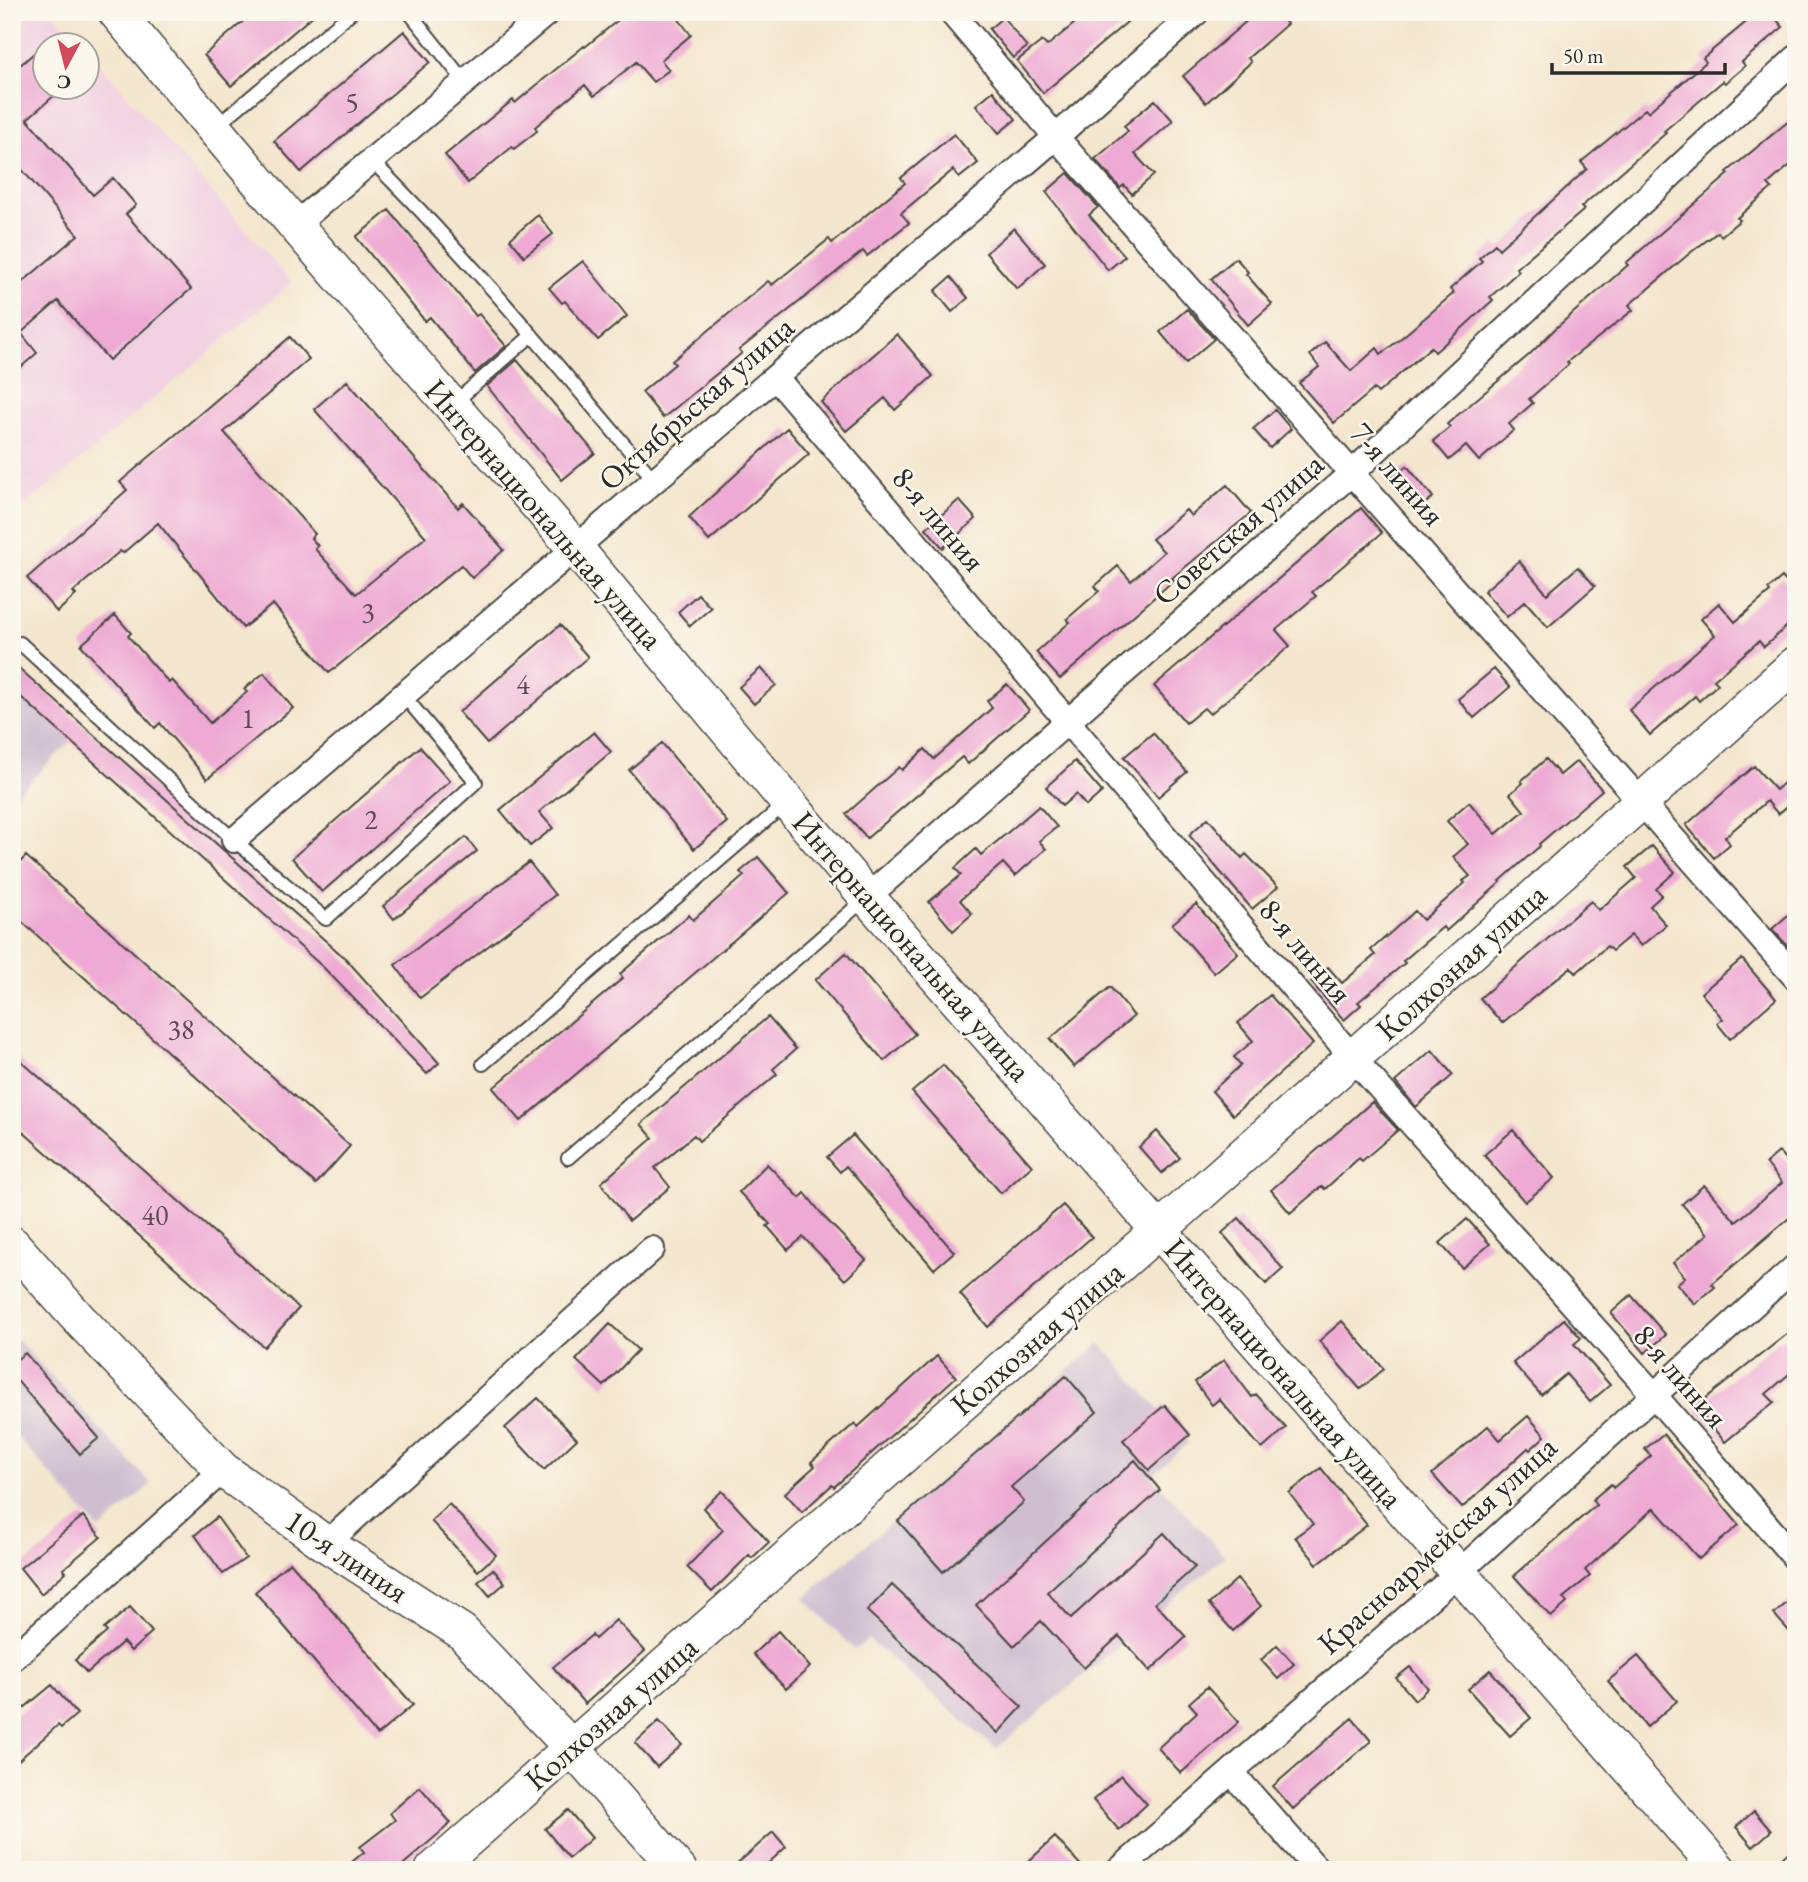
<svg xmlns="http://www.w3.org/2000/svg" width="1808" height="1882" font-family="'EB Garamond',serif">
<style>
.built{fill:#f1d0e2}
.industrial{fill:#cebed0}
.building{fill:#eeaad4}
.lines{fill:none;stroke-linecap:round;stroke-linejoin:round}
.lane-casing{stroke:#494743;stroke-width:16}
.street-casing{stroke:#494743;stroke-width:28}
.secondary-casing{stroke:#494743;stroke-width:38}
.lane{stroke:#fff;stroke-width:12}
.street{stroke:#fff;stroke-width:24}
.secondary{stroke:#fff;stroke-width:35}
.labels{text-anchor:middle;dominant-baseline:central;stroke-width:5;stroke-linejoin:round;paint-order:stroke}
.number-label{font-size:28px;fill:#5c4b55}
.street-label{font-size:32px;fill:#2b2b2b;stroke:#fbf7ec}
</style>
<rect width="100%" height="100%" fill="#fbf7ec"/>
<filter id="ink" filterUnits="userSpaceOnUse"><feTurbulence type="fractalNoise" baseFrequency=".0143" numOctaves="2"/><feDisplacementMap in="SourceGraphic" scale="14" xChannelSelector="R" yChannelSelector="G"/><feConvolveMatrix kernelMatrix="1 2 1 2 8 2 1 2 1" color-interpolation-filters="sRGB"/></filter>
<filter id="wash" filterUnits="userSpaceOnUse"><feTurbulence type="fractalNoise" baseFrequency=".00686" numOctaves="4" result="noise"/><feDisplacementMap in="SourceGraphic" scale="28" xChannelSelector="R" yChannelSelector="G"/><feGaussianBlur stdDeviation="1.57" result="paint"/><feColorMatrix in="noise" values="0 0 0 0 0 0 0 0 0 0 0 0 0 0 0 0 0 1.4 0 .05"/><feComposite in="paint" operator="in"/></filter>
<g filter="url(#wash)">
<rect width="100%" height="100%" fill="#f4e6ce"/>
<path class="built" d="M12,12h41l29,33 -36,1v42h42v-37l204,232 -280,234z"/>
<path class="industrial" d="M12,689l59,52 -59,58z
M12,1334l139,150 -51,46 -88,-99z
M1100,1343l88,100 -37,33 74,80 -229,193 -128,-110 -13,11 -51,-52z"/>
<g id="blocks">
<path class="building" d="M254,12h63l-86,74 -27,-31z
M628,12h45l18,23 -30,25 8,10 -16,12 -17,-20 -42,34 -9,-11 -50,42 2,4 -23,18 -2,-2 -44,36 -23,-28 68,-55 2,3 69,-57 1,1z
M1095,12h44l-96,81 -26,-32 25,-20 5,5 33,-27 3,3z
M1257,12h20l10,12 -39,34 3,4 -45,41 -23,-27z
M1736,12h34l13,15 -41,35 3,4 -20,17 -2,-2 -59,50 2,2 -85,74 3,3 -68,58 3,3 -29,26 3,3 -35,32 -23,20 -4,-5 -53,46 -4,-4 -40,34 -35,-40 20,-16 -9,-12 15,-13 26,29 26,-23 4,6 18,-14 55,-47 -4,-4 32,-28 -3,-3 16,-14 4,5 88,-80 -6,-7 64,-53 3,3 58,-50 -3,-4 42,-35z
M1003,17l24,30 -14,11 -24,-29z
M404,31l26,31 -129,110 -27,-31z
M46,43v45h17l-36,31 66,76 20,-17 23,27 -10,9 65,75 -82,71 -51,-59 -37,32 16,20 -25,22v-84l66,-56 -66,-77v-86z
M993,91l23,28 -17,14 -23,-28z
M1155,100l18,21 -38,33 19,21 -22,19 -8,-9 -4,3 -25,-29 33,-28 -4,-5z
M1796,115v45l-28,24 4,4 -35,30 3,2 -19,16 -3,-4 -28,21 -61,52 4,5 -66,52 2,2 -40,35 4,4 -24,21 5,6 -35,31 -13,-15 -17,14 -16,-19 17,-14 -3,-3 82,-69 27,-27 72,-63 -2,-2 103,-89 -2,-2z
M954,134l24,29 -19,15 -6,-8 -52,43 8,10 -42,33 -4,-5 -124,99 3,3 -79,65 -21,-26 33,-28 -3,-3 96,-80 4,4 57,-46 3,4 73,-60 -4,-5z
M1068,173l30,34 -9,8 36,41 -17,14 -62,-78z
M389,210l87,106 3,-2 27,32 -31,27 -45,-56 -5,4 -69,-84z
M538,215l15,19 -29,22 -14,-17z
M1014,228l31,36 -28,25 -31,-36z
M1236,258l12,14 -2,2 26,30 -24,21 -37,-46z
M583,261l44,55 -29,24 -33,-39 -3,2 -13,-15z
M951,277l17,21 -16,14 -17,-21z
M1187,309l27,30 -28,24 -26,-31z
M897,334l36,42 -38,34 -10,-12 -39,33 -25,-29z
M290,337l19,22 -85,73 91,102 -4,4 7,8 -3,3 41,45 70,-57 -112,-128 33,-28 111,127 5,-5 41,47 -32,28 -11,-13 -132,108 -56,-69 -30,24 -85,-105 -35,30 -3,-2 -47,41 3,3 -19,17 -30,-34 100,-88 -7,-8z
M517,360l78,93 -33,27 -75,-94z
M1275,410l16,19 -21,19 -17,-19z
M787,428l22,26 -100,87 -20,-24z
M1407,466l26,31 -16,13 -26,-31z
M1227,485l24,28 -79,65 2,2 -25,22 -89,77 -24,-27 34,-30 -3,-3 32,-28 -4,-5 23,-20 13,15 33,-29 -12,-13 34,-29 5,6z
M959,500l17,19 -33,29 -17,-20z
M1361,508l21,25 -70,59 4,4 -40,34 14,16 -80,68 -6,-6 -18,15 -32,-37z
M1519,561l28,33 31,-27 17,19 -47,41 -23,-26 -18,16 -23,-26z
M1782,577l14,16v25l-32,29 -5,-6 -45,39 4,4 -19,17 -4,-5 -45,39 -21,-25 86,-75 -14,-16 18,-16 16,19 35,-30 -2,-3z
M698,594l13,14 -21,18 -12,-14z
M115,615l16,18 -3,3 41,47 3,-3 38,43 37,-31 -3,-3 20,-16 29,35 -86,71 -47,-56 -5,5 -74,-83z
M560,625l28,32 -101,87 -28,-32z
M12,662l334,297 93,104 -12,11 -103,-106 -312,-279z
M761,668l15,17 -22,19 -15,-17z
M1494,669l16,18 -36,31 -16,-19z
M1007,684l22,26 -61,54 -6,-7 -95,81 -21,-24 53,-47 3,3 23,-21 9,10 58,-51 -5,-7z
M594,732l17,20 -72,60 14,16 -23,18 -30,-36z
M1153,733l34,39 -29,25 -34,-40z
M662,743l65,79 -33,27 -65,-79z
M420,747l30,34 -128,111 -30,-34z
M1546,759l14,16 17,-14 25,29 -63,54 1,2 -40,35 1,1 -55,49 -3,-4 -40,34 2,2 -47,39 3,3 -17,15 -33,-38 17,-15 14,16 33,-28 -4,-5 44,-39 8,9 42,-37 -2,-2 7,-5 -17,-19 15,-13 -21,-23 22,-19 27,32 28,-23 -14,-17 13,-11 -2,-2z
M1075,761l27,31 -16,14 -10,-12 -14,12 -16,-19z
M1754,766l22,24 10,-9 10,12v6l-18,15 -11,-13 -42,36 5,7 -16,14 -28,-33z
M1039,806l18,21 -18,14 7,8 -31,27 -12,-13 -43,37 12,14 -19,17 -24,-29 32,-27 -6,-7 21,-19 5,6z
M1208,818l34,40 4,-4 32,33 -26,22 -63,-74z
M466,837l11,14 -83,68 -11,-13z
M1652,846l23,26 -19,17 6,6 -12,11 16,19 -25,21 -10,-11 -19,16 -5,-5 -31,27 -5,-6 -69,56 -22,-25 111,-97 8,9 37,-32 -9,-11z
M26,856l324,290 -34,38 -304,-271v-42z
M758,857l31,36 -268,228 -28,-33 130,-110 -3,-4 69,-59 4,5 51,-44 -4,-4z
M529,862l26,33 -135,103 -25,-33z
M1196,904l42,49 -24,20 -42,-49z
M1796,908v47l-24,-26z
M846,953l69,81 -31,27 -69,-81z
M1742,959l34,40 -46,40 -13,-16 6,-4 -22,-26z
M1110,987l24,29 -60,51 -24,-28z
M1270,995l43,49 -80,71 -21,-24 29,-26 -7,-8 19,-16 -15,-18z
M768,1017l28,32 -23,20 4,5 -78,67 -5,-6 -39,33 15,19 -41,34 -28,-38 52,-45 -12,-14z
M1432,1050l21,25 -37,32 -21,-25z
M12,1053l287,255 -35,39 -252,-225z
M943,1065l89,101 -31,27 -89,-101z
M1372,1102l26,28 -36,31 -3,-3 -34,31 -3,-3 -32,27 -19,-23z
M1513,1130l41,48 -29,24 -41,-47z
M1157,1131l23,27 -18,15 -23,-26z
M853,1135l101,117 -20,17 -88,-103 -6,6 -13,-15z
M1779,1152l17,19v41l-84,72 3,3 -20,17 -18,-20 8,-7 -12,-14 35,-29 -26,-30 22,-19 32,37 46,-39 -16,-20z
M767,1164l33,34 5,-5 20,25 41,42 -21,20 -42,-43 -15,13 -21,-24 3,-2 -31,-32z
M1063,1205l29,32 -104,90 -28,-33z
M1239,1218l44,51 -17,15 -44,-51z
M1467,1219l23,25 -28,24 -22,-25z
M1631,1295l35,40 -21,18 -34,-40z
M1564,1319l17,19 -7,6 36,41 -20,17 -24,-28 -25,21 -28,-32z
M1342,1321l42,48 -24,20 -41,-48z
M610,1324l28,26 -34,36 -28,-26z
M1796,1327v41l-30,26 8,8 -49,40 -30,-35z
M25,1353l74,85 -19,16 -68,-79v-12z
M937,1356l19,21 -122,110 -2,-2 -30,27 -17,-19 30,-27 -4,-4 44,-39 3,4z
M1224,1360l28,37 4,-3 30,34 -24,21 -43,-50 -7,6 -17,-23z
M1066,1376l31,36 -86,75 13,15 -81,70 -45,-51z
M538,1398l39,41 -33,31 -39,-42z
M1165,1405l25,30 -41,35 -26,-30z
M1528,1416l17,20 -15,14 -2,-2 -66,60 -30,-34 56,-48 12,14z
M1663,1434l76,91 -40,34 -45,-51 -69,62 5,6 -27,22 4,5 -16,14 -37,-41 82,-71 -4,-5 19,-16 2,4 38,-32 -6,-7z
M1135,1460l25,30 -113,102 24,26 93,-85 31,34 -40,36 31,34 -36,34 -31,-35 -35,32 -43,-47 -27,25 -38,-41z
M1321,1468l46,57 -50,39 -22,-27 18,-13 -24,-31z
M722,1491l47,51 -17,16 -3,-3 -37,37 -25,-25 36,-37 -20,-22z
M449,1504l47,51 -18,16 -47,-50z
M83,1516l18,21 -38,32 3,3 -25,22 -21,-26z
M217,1517l29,41 -23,16 -28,-39z
M290,1562l123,143 -36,30 -122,-143z
M493,1569l12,14 -15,13 -12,-14z
M1237,1579l24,27 -28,25 -24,-27z
M892,1585l130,122 -24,26 -131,-122z
M1796,1595v44l-22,-25z
M130,1607l22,25 -21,19 -8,-9 -36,31 -12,-13 32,-28 -3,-3z
M616,1620l29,31 -60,53 -32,-37 39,-32 3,4z
M778,1631l32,36 -24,22 -33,-35z
M1277,1645l17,19 -16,15 -17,-19z
M1638,1656l39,45 -30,26 -39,-46z
M1410,1667l18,21 -13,12 -19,-22z
M1490,1670l41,48 -21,18 -42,-47z
M52,1685l25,29 -16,14 -3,-3 -46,41v-48z
M1207,1687l32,35 -58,51 -23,-25 39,-36 -8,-9z
M1352,1718l19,23 -78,68 -20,-23z
M659,1721l23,24 -25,22 -22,-24z
M1121,1775l26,29 -28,26 -26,-30z
M420,1787l31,36 -54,47h-55l22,-18 -4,-5 35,-27 -5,-7z
M568,1810l24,28 -23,20 -24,-29z
M1754,1811l17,20 -18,16 -17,-20z
M773,1832l13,15 -25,23h-31z
M1055,1837l30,33h-66z"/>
</g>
</g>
<g filter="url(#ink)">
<use href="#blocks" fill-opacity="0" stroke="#494743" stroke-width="2"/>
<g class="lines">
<defs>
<path id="lane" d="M409,12l56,70
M214,128l138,-116
M371,160c102,101 192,212 284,321
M453,404l79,-69
M20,643l214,197 92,79 150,-137 -72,-86
M483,1064l302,-260
M568,1158l298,-260"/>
<path id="street" d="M951,12l105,125 740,841
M295,225l253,-213
M776,378l577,680 301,337 142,164
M234,840l822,-703 141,-125
M867,897l486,-425 443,-414
M326,1544l326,-295
M12,1659l211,-189
M1231,1772l87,98
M1119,1870l339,-297 338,-307
M1788,1870l8,-7"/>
<path id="secondary" d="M116,12l179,213 281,324 291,348 852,973
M12,1244l65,73 146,153 103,74 136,88 110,116 107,122
M433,1870l726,-640 637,-566"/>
</defs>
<use href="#lane" class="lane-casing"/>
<use href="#street" class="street-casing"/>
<use href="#secondary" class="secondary-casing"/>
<use href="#lane" class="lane"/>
<use href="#street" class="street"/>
<use href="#secondary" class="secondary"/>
</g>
</g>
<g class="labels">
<g class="number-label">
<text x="352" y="102">5</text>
<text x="368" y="612">3</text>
<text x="523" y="684">4</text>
<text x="248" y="718">1</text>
<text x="371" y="819">2</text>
<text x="181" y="1029">38</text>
<text x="155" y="1215">40</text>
</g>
<g class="street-label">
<text transform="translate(696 403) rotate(-41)">Октябрьская улица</text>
<text transform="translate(1398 474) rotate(49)">7-я линия</text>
<text transform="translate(544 514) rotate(49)">Интернациональная улица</text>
<text transform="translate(939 519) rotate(50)">8-я линия</text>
<text transform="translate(1238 529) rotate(-41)">Советская улица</text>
<text transform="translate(912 946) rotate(49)">Интернациональная улица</text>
<text transform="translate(1306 951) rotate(50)">8-я линия</text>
<text transform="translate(1461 962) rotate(-42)">Колхозная улица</text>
<text transform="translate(1037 1338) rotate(-41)">Колхозная улица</text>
<text transform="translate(1284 1373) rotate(49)">Интернациональная улица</text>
<text transform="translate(1681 1376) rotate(49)">8-я линия</text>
<text transform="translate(1437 1545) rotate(-42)">Красноармейская улица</text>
<text transform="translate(347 1556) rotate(34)">10-я линия</text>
<text transform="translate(611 1713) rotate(-41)">Колхозная улица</text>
</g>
</g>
<rect width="1808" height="1882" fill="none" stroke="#fbf7ec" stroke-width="42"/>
<g transform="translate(66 66) rotate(187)"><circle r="33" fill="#fbf7ec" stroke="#a8a59f" stroke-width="2"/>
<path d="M0-5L12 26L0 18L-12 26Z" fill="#d1495b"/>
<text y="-10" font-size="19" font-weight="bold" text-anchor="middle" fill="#2b2b2b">С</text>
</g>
<path d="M1552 63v10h173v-10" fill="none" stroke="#2b2b2b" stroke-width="3.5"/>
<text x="1563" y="63" font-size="21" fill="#2b2b2b" stroke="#fbf7ec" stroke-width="5" paint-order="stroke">50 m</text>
</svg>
